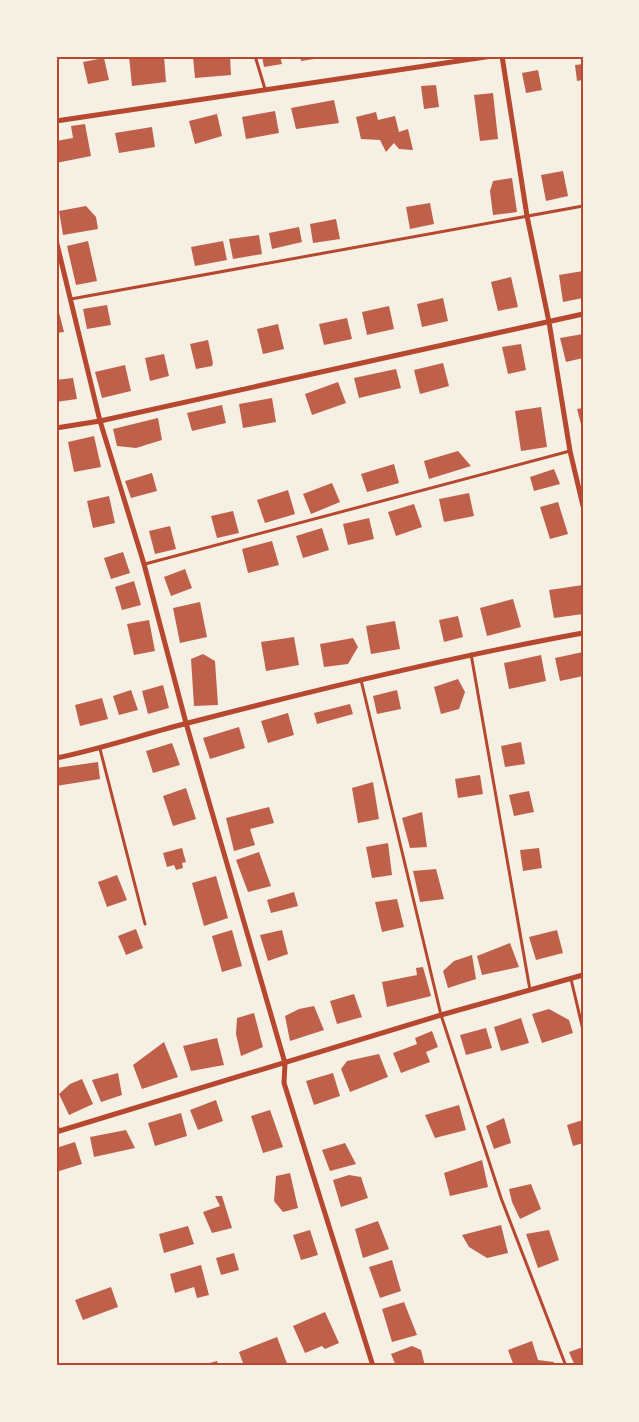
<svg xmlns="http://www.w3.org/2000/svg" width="639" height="1422" font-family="Ubuntu,sans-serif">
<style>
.building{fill:#bf614a}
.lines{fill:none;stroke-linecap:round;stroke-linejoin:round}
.service{stroke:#b5482f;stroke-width:3}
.minor{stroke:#b5482f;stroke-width:5}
.neatline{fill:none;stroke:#b5482f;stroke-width:2}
</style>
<rect width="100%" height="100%" fill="#f6efe4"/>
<path class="building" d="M129,56h35l2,26 -34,4z
M230,56l1,19 -36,3 -2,-21z
M262,56h18l2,8 -18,3z
M300,56h27v1l-26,4z
M104,58l5,22 -21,4 -5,-22z
M583,64v16l-6,1 -2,-16z
M538,70l4,20 -16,3 -4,-20z
M436,85l3,22 -15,2 -3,-23z
M493,93l5,46 -18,2 -6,-46z
M334,100l5,23 -43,6 -5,-21z
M275,111l4,22 -33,6 -4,-22z
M376,112l2,8 17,-4 4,16 9,-3 5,21 -14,-1 -5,-6 -8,9 -6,-12 -19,-1 -5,-22z
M217,114l5,22 -27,8 -6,-23z
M85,124l6,32 -35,7v-22l17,-3 -2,-12z
M152,127l3,20 -36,6 -4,-20z
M563,171l5,25 -22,5 -5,-26z
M512,178l5,34 -24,3 -3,-24 3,-10z
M430,203l4,21 -24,5 -4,-22z
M86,206l10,11 2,12 -35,6 -4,-24z
M336,219l4,20 -27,4 -3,-19z
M299,227l3,15 -30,7 -3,-16z
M259,235l3,19 -29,5 -4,-20z
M88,241l9,40 -21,4 -9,-39z
M223,241l4,19 -32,6 -4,-19z
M583,271v27l-20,4 -4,-27z
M511,277l7,30 -20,4 -7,-29z
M443,298l5,23 -26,6 -5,-23z
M56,301l8,31 -8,1z
M107,305l4,20 -24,4 -4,-20z
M389,306l5,23 -27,6 -5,-23z
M347,318l5,21 -28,6 -5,-21z
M278,324l6,25 -21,5 -6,-25z
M583,334v24l-17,4 -6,-24z
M208,340l5,23 -1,3 -16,3 -6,-25z
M521,344l5,26 -18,4 -6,-27z
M164,354l5,22 -19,5 -5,-23z
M443,363l6,23 -29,8 -6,-24z
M125,365l6,26 -29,7 -7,-26z
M396,369l5,19 -42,10 -5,-20z
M73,378l4,21 -21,3v-22z
M338,382l8,21 -34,12 -7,-21z
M272,398l4,24 -33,6 -4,-24z
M222,405l4,18 -34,8 -5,-18z
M541,407l6,40 -26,4 -6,-40z
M583,408v20h-1l-5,-19z
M158,418l4,22 -26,8 -19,-2 -4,-17z
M94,436l7,31 -27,5 -6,-30z
M458,451l13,15 -42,13 -5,-18z
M394,464l5,19 -32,9 -6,-18z
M554,469l6,15 -26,7 -4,-14z
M152,473l5,18 -26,7 -6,-17z
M332,483l8,19 -29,12 -8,-20z
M288,490l7,24 -30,9 -8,-23z
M469,493l5,23 -30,6 -5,-23z
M109,496l6,27 -22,5 -6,-27z
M558,502l10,32 -18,5 -10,-32z
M414,504l8,23 -26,9 -8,-24z
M233,511l6,22 -22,5 -6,-22z
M369,518l5,21 -26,6 -5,-21z
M170,526l6,23 -21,5 -6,-23z
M322,528l7,22 -26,8 -7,-22z
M272,541l7,24 -31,8 -6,-24z
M123,552l7,21 -19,6 -7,-21z
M185,569l7,19 -21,8 -7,-19z
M134,581l7,24 -19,5 -7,-23z
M583,585v29l-29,4 -5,-28z
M513,599l8,28 -34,9 -7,-28z
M200,602l7,35 -27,6 -7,-35z
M458,616l5,21 -19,5 -5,-22z
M149,620l6,31 -21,4 -7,-31z
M395,621l5,28 -29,5 -5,-28z
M294,637l5,28 -33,6 -5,-29z
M353,638l5,9 -10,17 -24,3 -4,-23z
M583,652v24l-23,5 -5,-23z
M203,654l12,7 3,44 -24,1 -3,-47z
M541,655l5,26 -37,8 -5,-26z
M458,679l7,13 -6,17 -18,5 -7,-27z
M163,685l6,23 -21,6 -6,-23z
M131,690l7,20 -19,5 -6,-19z
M397,690l4,19 -24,5 -4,-18z
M102,698l6,21 -28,7 -5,-21z
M350,704l3,10 -36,10 -3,-11z
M288,713l6,22 -26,8 -7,-22z
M239,727l6,21 -35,11 -7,-21z
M521,742l4,22 -20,3 -4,-21z
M172,743l8,22 -27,8 -7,-22z
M98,762l2,17 -44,7v-18z
M480,775l3,19 -25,4 -3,-19z
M373,782l6,37 -21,4 -6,-35z
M186,788l10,31 -23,7 -10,-30z
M529,791l5,21 -20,4 -5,-21z
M269,807l5,16 -24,6 5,16 -21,6 -8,-33z
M422,812l5,35 -17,1 -8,-30z
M388,843l4,32 -20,3 -6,-31z
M182,848l4,14 -4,1 1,5 -7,2 -2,-5 -7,2 -4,-14z
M539,848l3,20 -19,3 -3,-21z
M259,852l12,34 -23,6 -12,-32z
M436,869l8,30 -24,3 -7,-31z
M117,875l10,25 -20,7 -9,-25z
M216,876l12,42 -24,8 -12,-43z
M294,892l4,14 -27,7 -4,-13z
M397,899l7,28 -22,5 -7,-30z
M136,929l7,19 -17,7 -8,-19z
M232,930l10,36 -20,6 -10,-36z
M282,930l6,24 -20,7 -8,-26z
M557,930l6,23 -27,7 -7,-23z
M510,943l9,24 -37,8 -5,-19z
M472,955l4,24 -28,9 -5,-17 11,-10z
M423,967l8,29 -44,11 -5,-25 35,-7 -1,-7z
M354,994l8,23 -25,7 -7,-23z
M314,1006l10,24 -34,11 -5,-25 14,-7z
M549,1009l20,11 4,13 -31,10 -10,-29z
M254,1013l9,34 -22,9 -5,-22 1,-16z
M521,1018l8,25 -28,8 -7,-24z
M486,1028l6,20 -26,7 -6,-20z
M432,1031l6,16 -12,5 4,10 -29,11 -8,-20 24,-9 -2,-6z
M217,1038l7,27 -33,6 -8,-25z
M164,1042l14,35 -36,12 -9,-24z
M379,1054l9,23 -38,15 -9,-23 6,-8z
M118,1073l4,22 -21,7 -9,-22z
M333,1073l7,23 -26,9 -8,-24z
M82,1079l11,25 -24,11 -10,-21 11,-10z
M216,1100l7,21 -25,9 -8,-20z
M459,1105l7,25 -31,8 -10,-23z
M270,1110l13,37 -20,6 -12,-37z
M181,1113l6,23 -32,10 -7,-23z
M504,1118l7,25 -17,6 -8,-23z
M583,1120v23l-10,3 -6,-21z
M126,1130l9,18 -41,9 -4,-20z
M75,1142l7,22 -26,8v-24z
M345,1143l11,21 -26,7 -8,-21z
M482,1160l6,27 -38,9 -6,-23z
M290,1173l8,35 -15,4 -9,-11 2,-25z
M349,1175l12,2 7,21 -27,9 -8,-27z
M531,1184l10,25 -21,10 -8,-17 -3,-13z
M215,1196h7l10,32 -20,5 -9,-21 17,-6z
M378,1221l11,28 -26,9 -8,-29z
M501,1225l7,28 -21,5 -18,-11 -7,-12z
M188,1226l6,18 -30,9 -5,-19z
M310,1230l8,25 -17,5 -8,-25z
M549,1230l10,30 -21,8 -12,-34z
M234,1253l5,17 -18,5 -5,-17z
M392,1260l9,31 -21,7 -11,-31z
M201,1265l8,30 -12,3 -3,-11 -19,6 -5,-19z
M111,1287l7,20 -35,13 -8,-20z
M404,1302l13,33 -25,7 -10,-33z
M325,1312l14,31 -14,6 -3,-3 -17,7 -12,-27z
M277,1337l11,29h-44l-5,-14z
M532,1341l6,19 16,2v4h-40l-6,-16z
M412,1346l9,4 4,16h-29l-5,-12z
M583,1347v19h-8l-6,-14z
M217,1361l2,5h-17v-1z"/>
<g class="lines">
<path class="service" d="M255,56l10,33
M71,299l512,-93
M145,564l425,-113
M471,654l59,336
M361,680l80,335 60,183 65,168
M100,749l45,175
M571,979l12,51
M56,1121l3,10"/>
<path class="minor" d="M502,56l25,160 22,106 21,129 13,55
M56,121l436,-65
M56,240l44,181 44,143 42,159 99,340 -1,20 89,283
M56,428l44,-7 483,-107
M56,758c45,-9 88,-24 132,-35 131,-34 262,-66 395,-90
M56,1132l385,-117 142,-40"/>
</g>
<rect width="639" height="1422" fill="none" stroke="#f6efe4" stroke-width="115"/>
<rect x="58" y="58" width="524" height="1306" class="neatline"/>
</svg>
